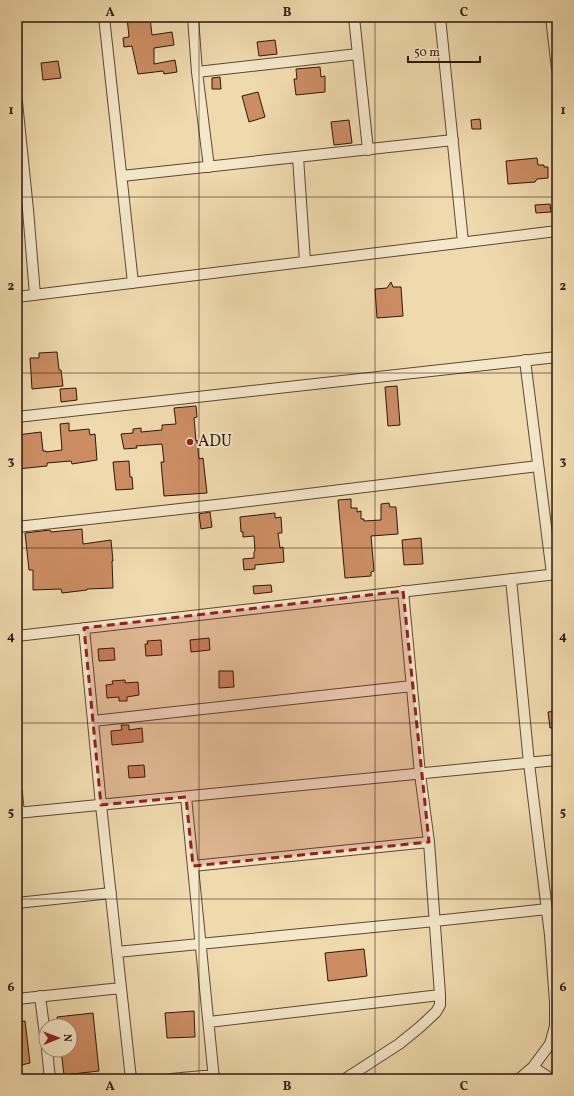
<svg xmlns="http://www.w3.org/2000/svg" width="574" height="1096" font-family="Vollkorn,serif">
<style>
.building{fill:#cc8d63;stroke:#2e160b}
.lines{fill:none;stroke-linecap:round;stroke-linejoin:round}
.minor-casing{stroke:#5e4734;stroke-width:12}
.minor{stroke:#f5e7ca;stroke-width:10}
.marked{fill:#8f2418;fill-opacity:0.2;stroke:#8f2418;stroke-width:3;stroke-dasharray:8 5;stroke-linejoin:round}
.grid{fill:none;stroke:#2e160b;stroke-width:1;stroke-opacity:0.55}
.poi-dot{fill:#8f2418;stroke:#f5e7ca;stroke-width:1.5}
.labels{text-anchor:middle;dominant-baseline:central;stroke-width:4;stroke-linejoin:round;paint-order:stroke}
.poi-label{font-size:16px;fill:#2e160b;stroke:#f5e7ca;text-anchor:start}
.neatline{fill:none;stroke:#2e160b;stroke-width:1.5}
.grid-label{font-size:13px;text-anchor:middle;font-weight:bold;fill:#2e160b}
</style>
<rect width="100%" height="100%" fill="#efdaae"/>
<filter id="stains"><feTurbulence type="fractalNoise" baseFrequency=".005" numOctaves="4"/><feColorMatrix values="0 0 0 0 .2 0 0 0 0 .09 0 0 0 0 .02 0 0 0 .5 -.17"/></filter>
<radialGradient id="worn" r=".72"><stop offset=".6" stop-color="#630" stop-opacity="0"/><stop offset="1" stop-color="#630" stop-opacity=".3"/></radialGradient>
<path class="building" d="M127,17h17v2l6,-1 2,17 20,-3 2,13 -20,3v16l21,-4 2,12 -13,2 -1,-3 -25,3 -6,-28 -8,1 -1,-9 6,-1z
M275,40l2,14 -18,2 -2,-14z
M58,61l3,17 -18,2 -2,-17z
M320,67l1,10 4,-1v16l-29,3 -2,-16h3l-1,-10z
M220,77l1,12h-9v-11z
M258,92l7,25 -16,5 -7,-26z
M480,119l1,10h-9l-1,-9z
M349,120l3,23 -18,2 -3,-23z
M537,158l1,7h6v2h4v11l-11,1 -2,3 -27,2 -2,-23z
M550,204l1,8 -15,1 -1,-8z
M391,282l2,5h8l2,29 -26,2 -2,-29 12,-1z
M57,352l2,18h2l2,16 -31,3 -2,-31h9v-5z
M397,386l3,39 -12,1 -3,-39z
M76,388l1,12 -16,2 -1,-13z
M196,406l1,11 -3,1 2,23 1,-1 2,19 4,-1 4,35 -43,3 -3,-34h3l-2,-18 -26,2 1,2 -13,1 -3,-15 12,-1v-4l8,-1v4l21,-2v-5l14,-1 -2,-16z
M69,423v8l20,-2 1,6 5,-1 2,26 -25,4 -1,-3 -24,2v3l-30,3v-34l24,-3 2,19h3v1l16,-2 -2,-26z
M129,461l1,16h2l1,12 -17,1 -3,-28z
M351,499v9h6v4l4,-1v8h3v2l17,-1v-16l8,-1 1,4h6l2,27 -27,2 3,35 -3,1v4l-26,2 -7,-78z
M210,512l2,15 -11,2 -2,-15z
M275,513v5l6,-1 1,16h-4l2,15 3,-1 1,15 -29,3v4l-11,1 -1,-11 11,-1v-6l1,-1 -1,-15 -11,1v-5h-2l-1,-15z
M82,529l1,15 28,-4 2,21h-1l1,27 -26,1v1l-25,3 -1,-4 -28,1v-20h-4l-4,-37 25,-3 1,2z
M421,538l2,26 -19,1 -2,-25z
M271,585l1,7 -18,2 -1,-8z
M209,638l1,12 -19,2 -1,-12z
M161,640l1,15 -16,1 -1,-12h3l-1,-3z
M114,648l1,12 -16,1 -1,-12z
M219,671h14l1,16 -15,1z
M125,680v3l13,-1 1,13 -12,2v4h-8v-4l-12,1 -1,-13 7,-1 -1,-3z
M557,711v16l-7,1 -2,-16z
M121,725h8v5l13,-2 1,14 -31,3 -1,-14 11,-1z
M144,765l1,12 -16,1 -1,-12z
M364,949l3,27 -39,5 -3,-28z
M194,1011l1,26 -28,1 -2,-25z
M93,1013l6,58 -35,4 -3,-25h9v-24h-12l-1,-9z
M25,1021l5,42 -13,3v-44z"/>
<g class="lines">
<defs>
<path id="minor" d="M104,17l29,266
M193,17l4,55 12,95
M354,17l14,133
M440,17l23,225
M551,17l6,52
M197,72l161,-18
M17,102l11,108 7,85
M298,157l7,104
M122,176l331,-36
M17,297l540,-66
M525,360l27,214
M17,417l540,-60
M17,527l208,-23 313,-38
M511,579l18,184 21,172 5,67v24l-5,18 -17,23 -14,12
M84,628l17,177 30,274
M17,636l540,-62
M93,721l319,-35
M17,793l2,20
M186,797l28,282
M17,813l540,-53
M193,866l236,-24
M17,903l94,-10
M117,952l318,-31 112,-12
M40,996l6,47
M17,999l104,-11
M209,1022l231,-27
M47,1050l3,29
M533,1067l18,12
M171,1079l43,-4
M345,1079l54,-35 21,-17 16,-15 4,-7v-10l-11,-153 -9,-68 -17,-183"/>
</defs>
<use href="#minor" class="minor-casing"/>
<use href="#minor" class="minor"/>
</g>
<path class="marked" d="M403,591l26,251 -236,24 -7,-69 -85,8 -17,-177z"/>
<path class="grid" d="M199,17v1062M375,17v1062M17,197h540M17,373h540M17,548h540M17,723h540M17,899h540"/>
<circle class="poi-dot" cx="190" cy="442" r="4"/>
<g class="labels">
<g class="poi-label">
<text x="198" y="442">ADU</text>
</g>
</g>
<rect width="574" height="1096" fill="none" stroke="#efdaae" stroke-width="44"/>
<g transform="translate(58 1038) rotate(89)"><circle r="19" fill="#f5e7ca" stroke="#a5937e"/>
<path d="M0-3L7 15L0 10L-7 15Z" fill="#8f2418"/>
<text y="-6" font-size="11" font-weight="bold" text-anchor="middle" fill="#2e160b">N</text>
</g>
<path d="M408 56v6h72v-6" fill="none" stroke="#2e160b" stroke-width="2"/>
<text x="414" y="56" font-size="12" fill="#2e160b" stroke="#f5e7ca" stroke-width="3" paint-order="stroke">50 m</text>
<rect x="22" y="22" width="530" height="1052" class="neatline"/>
<g class="grid-label">
<text x="110" y="16">A</text>
<text x="287" y="16">B</text>
<text x="464" y="16">C</text>
<text x="11" y="114">1</text>
<text x="563" y="114">1</text>
<text x="11" y="290">2</text>
<text x="563" y="290">2</text>
<text x="11" y="465">3</text>
<text x="563" y="465">3</text>
<text x="11" y="640">4</text>
<text x="563" y="640">4</text>
<text x="11" y="816">5</text>
<text x="563" y="816">5</text>
<text x="11" y="991">6</text>
<text x="563" y="991">6</text>
<text x="110" y="1090">A</text>
<text x="287" y="1090">B</text>
<text x="464" y="1090">C</text>
</g>
<rect width="100%" height="100%" filter="url(#stains)"/>
<rect width="100%" height="100%" fill="url(#worn)"/>
</svg>
